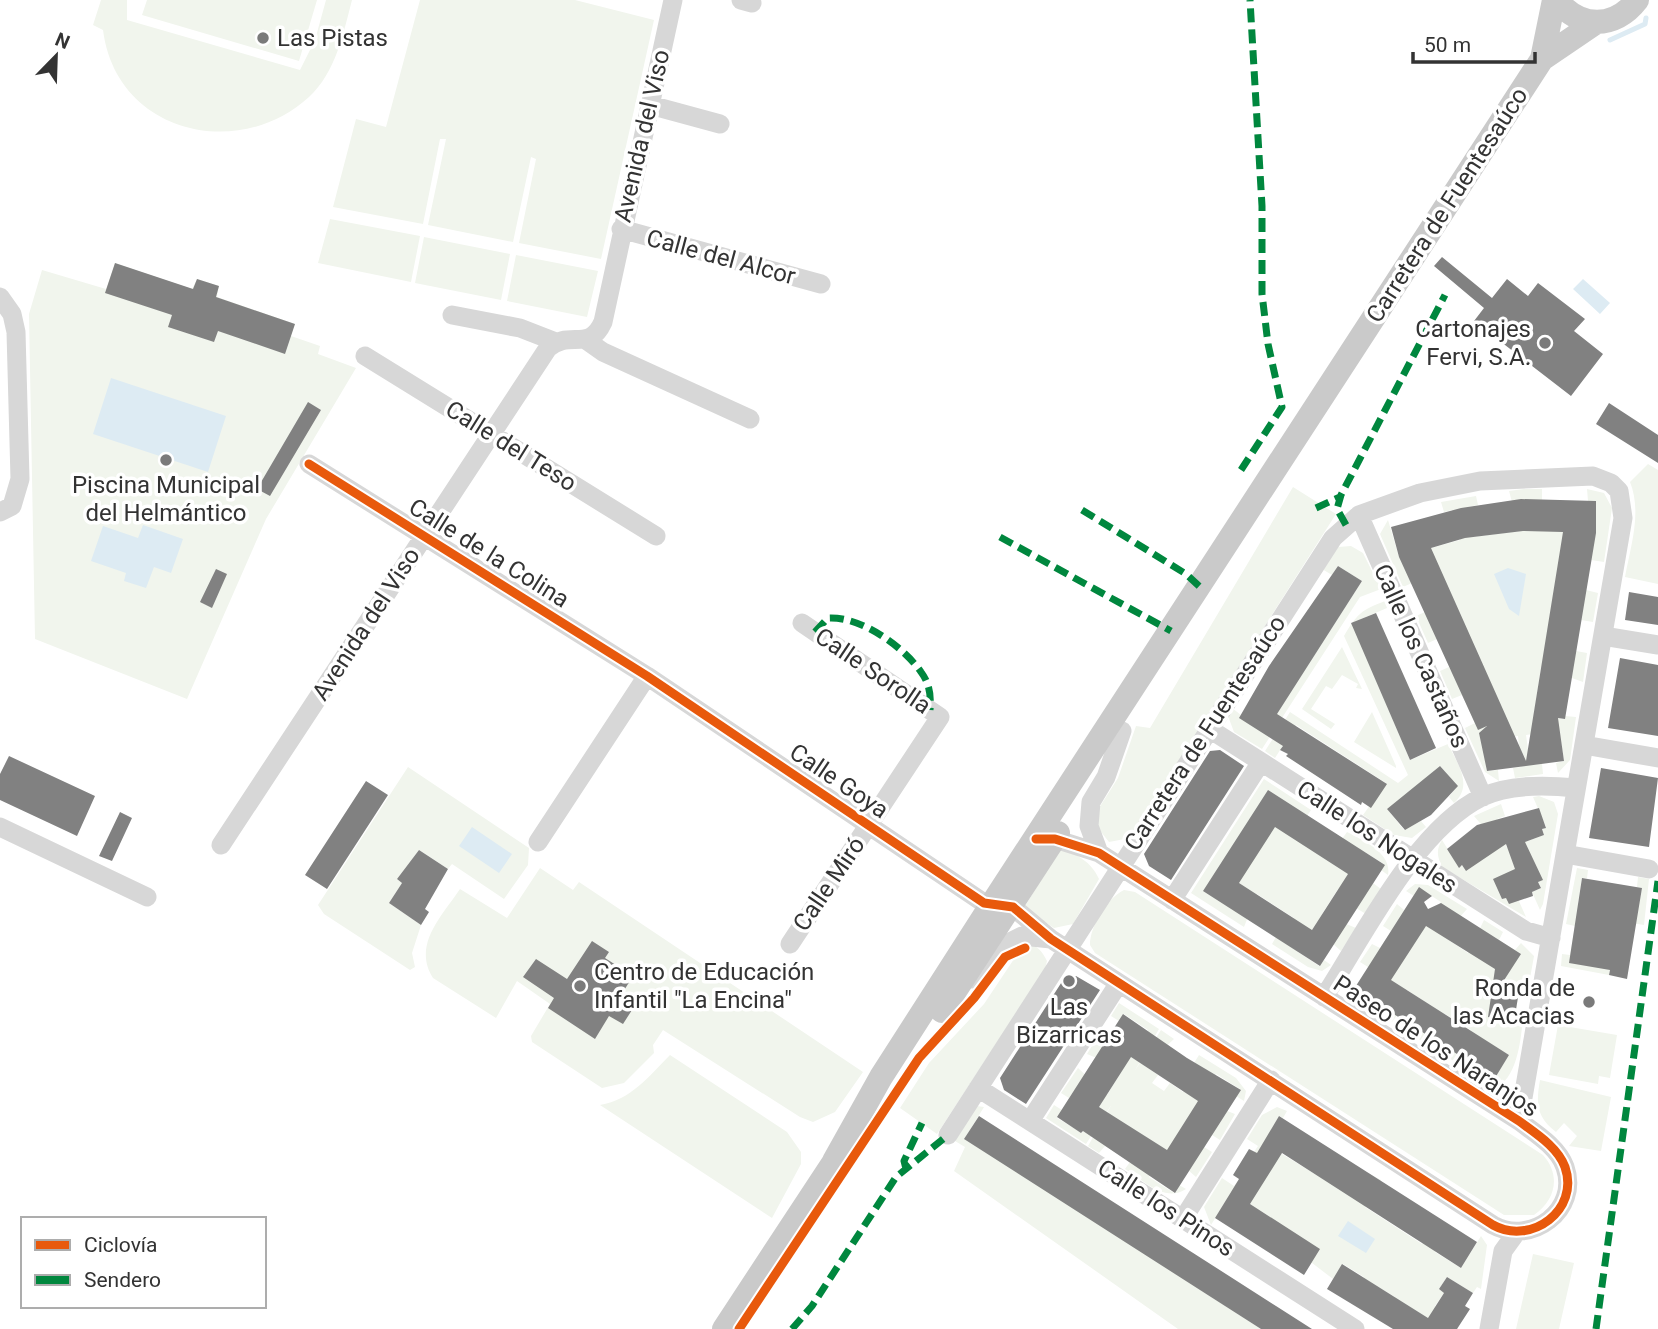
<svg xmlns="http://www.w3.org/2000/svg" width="1658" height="1329" font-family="Roboto,sans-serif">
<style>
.green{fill:#f1f5ed}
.water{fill:#ddebf3}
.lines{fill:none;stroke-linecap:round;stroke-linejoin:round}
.stream{stroke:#ddebf3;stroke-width:5}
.building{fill:#818181;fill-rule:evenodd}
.minor{stroke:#d7d7d7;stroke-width:19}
.major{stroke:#cacaca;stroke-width:24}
.quiet{stroke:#00873e;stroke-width:7;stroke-dasharray:14 7;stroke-linecap:butt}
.cycleway-casing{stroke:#fff;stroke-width:13}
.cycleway{stroke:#e8590c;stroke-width:9}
.poi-dot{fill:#7a7a7a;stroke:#fff;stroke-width:2.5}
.labels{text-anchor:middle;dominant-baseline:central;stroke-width:7;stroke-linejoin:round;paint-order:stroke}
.poi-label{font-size:24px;fill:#333;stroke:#fff;text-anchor:start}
.street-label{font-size:24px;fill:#333;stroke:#fff}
</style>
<rect width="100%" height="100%" fill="#fff"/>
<path class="green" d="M101,0h26v20l173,50 15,-30 11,-40h26c-9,34 -16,72 -43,97 -71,65 -193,36 -206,-67l-10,-5z
M147,0h170l-18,61 -157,-46z
M420,0h155l79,20 -53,239 -82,-16 17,-84 -5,-2 -18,85 -85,-17 18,-86h-6l-17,85 -90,-17 23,-88 30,8z
M330,219l90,17 -9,46 -93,-19z
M424,237l86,17 -9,46 -86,-17z
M516,255l82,16 -11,46 -80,-16z
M115,263l77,26 5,-10 22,7 -2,11 78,27 -4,12 29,10 -2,8 38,14 -90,151 -79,180 -152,-60 -6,-325 13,-44 64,19z
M1648,464l10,6v114l-33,-7c6,-32 17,-65 5,-95z
M1293,487l43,27 -206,324 -21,4 -11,-14 1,-20 19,-30 18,-52 14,2z
M1524,489h18v11l54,32v-31h-8l-1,-12 17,4 8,15 -8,54 -13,-2 -5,30 12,3 -5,29 -12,-2 -5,31 11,2 -4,29 -42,-15 -7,47 30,5 1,-3 11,1 -6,43 -12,13 -2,-10 8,-2 -5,-31 -33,5 4,30 12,-1 1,10 -28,4 -2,-10 8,-1 -3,-31 -35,4 4,31 11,-1 1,11 -14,-9 -20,-44 10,-5 3,7 -16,-35 -10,4 -12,-28 9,-4 4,7 -16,-35 -9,4 -12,-27 9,-4 -13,-29 -9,4 -23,-53 8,-14 11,37 61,-17 -8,-30 -8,2 -3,-10 35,-6 2,9 -10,2 4,30 48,-6 -11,-40z
M1351,546l12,7 18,36 -21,8 -98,152 -28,-17 -6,-16 4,-8 9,7 -1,3 24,15 98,-152 -24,-15 -6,9 -10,-6 16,-22z
M1385,601l2,7 -35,15 58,137 38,-16c9,19 26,41 6,59l-5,-6 8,-11 -17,-20 -52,44 16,20 17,-9 5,6 -14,11 -18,-3 -31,-20 23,-32 -90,-58 -21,33 -10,-7 25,-39 108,71 10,-8 -64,-139c13,-22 17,-26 41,-35z
M1342,647l20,42 -6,-1 2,-4 -16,-9 -10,14 -6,-3 -15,23 24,15 -4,5 -29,-20z
M1372,712l24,54v2l-42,-26z
M408,767l121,81 -1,17 -24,34 -52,-35 -4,5 -29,-19 -22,29 5,4 -13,20 32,22 -9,28 3,14 -5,3 -86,-56 -6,-9z
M1264,779l47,31 -18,28 49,1 5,-7c17,9 45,21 41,43l-7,-5 3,-6 -21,-13 -16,25 26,7 8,6 -15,25 -10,-6 4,-5 -22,-14 -16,25 34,14 -15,23 -27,-24 -16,25 21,14 5,-6 7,5 -9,6 -14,-4 -36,-23 4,-7 4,2 14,-21 -37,-24 -13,33 -53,-34z
M1539,796l15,6 4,12 -15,90 -3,6 -8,-18 9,-4 -3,-6 4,-2 -36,18 12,1 8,18 -84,-50c-5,-11 -6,-17 0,-27l17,27 41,-20 -26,-31 27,-12 4,12 -8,3 10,29 20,-9 1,2 16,-6 -2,-6 4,-2 -13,-30z
M1061,847c17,9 30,14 38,32l-26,45 -19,4 -30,-20z
M540,868l33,22 6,-8 284,190 -28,40 -22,10 -13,-5 -137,-87 -10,15 1,8 -30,30 -22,5 -70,-46 -1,-6 19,-32 -33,-23 -21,37 -63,-40c-21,-33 9,-62 27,-89l47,29z
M1577,868l11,2 -1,8h-5l-4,25 59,10 5,-25 -5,-1 1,-10 11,2 -5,46 -26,-4 -9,54 -48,-9 1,-12 8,1 5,-29 -9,-2z
M1415,884l13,1 39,24 -24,27 25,17 16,-33 19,12 -4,8 16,10 6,-7 13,13 -7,39h-9l1,-4 -4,25 8,1c-2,21 -5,57 -25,70l-12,-5 4,-7 5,2 14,-22 -26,-16 -15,31 -19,-12 22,-28 -26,-16 -16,32 -19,-13 23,-26 -26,-17 -14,22 4,3 -5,7 -43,-28v-15l8,6 -3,4 22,14 -8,-36 -8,-5 12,-18 8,4 -2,3 17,-25 -4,5 -8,-5 14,-22 27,23 17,-25 -22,-14 -5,8 -8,-5z
M1124,890l11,2 408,263c18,20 13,45 -9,60h-30l-409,-262 -5,-8c0,-19 17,-47 34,-55z
M1024,944c13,0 18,7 23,17l-2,8 -108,165 -37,-26 29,-45 55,-59z
M1119,1003l40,26 -25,43 27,-42 13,9 -29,27 13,9 -6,8 12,8 6,-8 13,9 16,-25 -5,-4 5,-8 37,23 10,13 -2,10 -8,-5 4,-7 -24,-15 -17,26 36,14 -15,26 -8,-5 -8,12 8,5 -16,25 -30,-26 -17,26 25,16 5,-8 7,4c-21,14 -42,-8 -61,-20l5,-7 -25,-16 -6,7 -11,-7 24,-42 -26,40 -40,-26 8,-13 8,5 -5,8 25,15 16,-26 -24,-16 -5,7 -8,-5 17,-25 29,27 16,-26 -36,-15 16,-26 37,15 8,-13 -24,-16 -5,7 -8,-5z
M1558,1025l59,10 -7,43 -11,-2 -1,8 -49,-9z
M670,1055l117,77 14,20v12l-29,54 -172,-113c31,-5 49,-29 70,-50z
M1540,1080l71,17 -10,54 -32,-5 8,-10 -13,-13 -8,9c-20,-15 -20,-29 -16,-52z
M977,1106l7,1 -19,31 296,191h-83l-224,-158 11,-24 -10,-6z
M1277,1107l10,4 -4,7 -4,-2 -15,27 89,54 15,-24 13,7 -16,27 57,37 17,-26 11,8 -15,26 26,16 20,-32 6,9 -6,44 -4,-2 -4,6 -26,-16 -8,12 5,4 -9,13 23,23h-14l-53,-24 4,-8 -17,-10 -18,-2 4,-8 -21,-13 -10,15 -85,-65 5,-8 -22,-14 -20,33 -7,-18 18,-29 12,8 5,-7 18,12 -3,-39 4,-6 -11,-7 15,-24z
M1533,1254l41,9 -15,66h-43z"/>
<path class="water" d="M1583,279l27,24 -10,11 -27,-25z
M111,378l115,38 -18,56 -115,-38z
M143,525l40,14 -12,34 -17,-6 -8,21 -22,-7 2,-8 -35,-12 12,-35 35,12z
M1508,568l18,6 -7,42 -10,-7 -15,-35z
M472,827l40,27 -13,19 -40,-27z
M1348,1221l27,18 -9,14 -28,-17z"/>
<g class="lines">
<path class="stream" d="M1610,40l35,-16 1,-6"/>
</g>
<path class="building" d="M1442,257l50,41 15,-19 21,17 10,-13 47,36 -11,12 29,23 -32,42 -97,-75 10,-13 -50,-42z
M115,263l78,26 4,-10 22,7 -3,11 79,27 -10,30 -67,-23 -4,11 -46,-15 4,-12 -67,-22z
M308,402l13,8 -51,86 -13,-7z
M1609,403l49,32v28l-62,-39z
M1521,499l75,2v32l-31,186 -7,-1 6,43 -77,10 -8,-38 8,-7 -9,4 -79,-173 -8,-30 70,-19zM1523,531l40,1 -37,229 -95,-213 34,-10z
M1338,566l24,15 -85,133 110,70 -16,24 -9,-6 -1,3 -75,-49 2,-2 -8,-4 3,-4 -44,-28 30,-52z
M216,569l11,5 -15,34 -12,-6z
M1629,592l29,5v28l-33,-5z
M1376,613l60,135 -26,12 -59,-137z
M1620,658l38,7v71l-50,-8z
M1220,750l24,16 -73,114 -22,-14 -5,-12 66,-103z
M9,756l86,40 -18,40 -77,-36v-26z
M1440,766l18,20 -27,29 -26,15 -18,-21z
M1601,768l57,10 -9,69 -60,-9z
M366,781l22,14 -61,94 -22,-14z
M1268,790l117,75 -65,101 -117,-75zM1275,827l73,47 -36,56 -73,-47z
M1539,808l7,20 -4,1 2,6 -19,7 18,38 -5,2 3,6 -9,4 1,4 -24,8 -3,-6 -4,1 -9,-20 22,-10 -9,-25 -40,27 -4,-6 -3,3 -12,-19 30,-24z
M120,812l12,6 -20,43 -13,-5z
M419,850l29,19 -23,40 4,3 -8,13 -32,-22 13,-20 -5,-4z
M1582,878l60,10 -15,91 -18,-4 1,-5 -41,-7z
M1419,887l13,9 -8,6 4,7 13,-6 80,51 -22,34 20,3 -5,31 -26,-5 7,-48 -69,-43 -35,54 118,75 -14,23 -141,-89z
M592,941l17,11 -4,6 28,18 -15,24 14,10 -9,14 -14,-8 -14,23 -47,-31 6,-10 -31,-21 13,-18 31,20z
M1076,976l24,14 -74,114 -22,-14 -4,-12 65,-101z
M1123,1014l64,44 54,32 -66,103 -92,-62 -2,2 -24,-16zM1131,1057l67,44 -31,49 -68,-43z
M979,1116l297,190 36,23h-51l-36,-23 -261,-167z
M1279,1116l198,126 -16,26 -179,-115 -32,51 70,45 -16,26 -89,-57 24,-39 -6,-4 16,-26 8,4z
M1342,1264l86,54 16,-25 -5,-4 8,-12 26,16 -8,13 5,3 -13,20h-64l-66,-40z"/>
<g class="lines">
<path class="minor" d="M741,0l11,3
M650,105l70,19
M621,229l200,55
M0,297l12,17 4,18 4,147 -8,27 -12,6
M452,315l68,13 36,14
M586,340l17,12 147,67
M365,356l291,180
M309,464l338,212 337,227 29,4 38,32 442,286c38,21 87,-15 72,-58 -7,-20 -30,-34 -46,-46l-420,-268 -44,-14h-13
M1359,515l124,282
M1603,636l55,9
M1208,728l318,203 25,7
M1584,745l74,13
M0,827l147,70
M538,842l109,-166
M221,845l327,-497c22,-19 41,5 55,-26l70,-322
M1099,853l-10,-27 2,-24 15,-25 16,-46
M1565,854l84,15
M1172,900l89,-138
M790,944l150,-227 -138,-94
M972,979l32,-34 18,-9 29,3
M1324,997c39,-60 92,-168 158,-200 27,-13 65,-12 94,-9
M978,1088l377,241
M1030,1121l89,-138
M948,1135l385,-597 26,-23 61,-22 60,-12 113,-5 18,7 8,8 4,27 -104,603
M1183,1219l88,-139
M1489,1329l14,-78 13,-18"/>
<path class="major" d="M1557,0c22,29 58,29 80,0
M1542,59l12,-59
M942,1011l116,-178
M834,1161l47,-84 111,-173 550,-845 53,-36
M724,1329l119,-181"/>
<path class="quiet" d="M1241,470l41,-63 -14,-63 -6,-50v-88l-12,-206
M1316,508l24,-11
M1082,510l104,64 14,13
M1346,525l-9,-16 4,-14 104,-200
M1000,537l171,94
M815,632l13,-14c32,-2 75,28 93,54 9,12 10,24 9,38
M906,1169l-2,-8 18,-38
M792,1329l20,-23 84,-129 52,-42
M1596,1329l62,-448"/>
<defs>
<path id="cycleway" d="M309,464l338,212 337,227 29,4 38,32 442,286c38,21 87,-15 72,-58 -7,-20 -30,-34 -46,-46l-420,-268 -44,-14h-19
M739,1329l180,-271 55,-60 31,-41 20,-9"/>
</defs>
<use href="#cycleway" class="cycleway-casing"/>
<use href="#cycleway" class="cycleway"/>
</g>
<g class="poi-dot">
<circle cx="263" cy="38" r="7"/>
<circle cx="1545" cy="343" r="7"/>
<circle cx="166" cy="460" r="7"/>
<circle cx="1069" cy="981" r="7"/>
<circle cx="580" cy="986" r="7"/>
<circle cx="1589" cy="1002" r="7"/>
</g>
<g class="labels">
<g class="poi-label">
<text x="277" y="38">Las Pistas</text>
<text x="1531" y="329" text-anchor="end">Cartonajes<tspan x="1531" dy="28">Fervi, S.A.</tspan></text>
<text x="166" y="485" text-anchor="middle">Piscina Municipal<tspan x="166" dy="28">del Helmántico</tspan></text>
<text x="594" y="972">Centro de Educación<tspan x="594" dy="28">Infantil "La Encina"</tspan></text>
<text x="1575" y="988" text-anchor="end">Ronda de<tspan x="1575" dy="28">las Acacias</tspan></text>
<text x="1069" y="1007" text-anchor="middle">Las<tspan x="1069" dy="28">Bizarricas</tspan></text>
</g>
<g class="street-label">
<text transform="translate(642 136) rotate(-77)">Avenida del Viso</text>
<text transform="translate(1447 205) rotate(-57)">Carretera de Fuentesaúco</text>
<text transform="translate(721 257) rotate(15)">Calle del Alcor</text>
<text transform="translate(511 446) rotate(32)">Calle del Teso</text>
<text transform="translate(489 553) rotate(32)">Calle de la Colina</text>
<text transform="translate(366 624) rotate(-57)">Avenida del Viso</text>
<text transform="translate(1421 656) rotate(66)">Calle los Castaños</text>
<text transform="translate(873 671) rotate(34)">Calle Sorolla</text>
<text transform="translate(1205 733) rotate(-57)">Carretera de Fuentesaúco</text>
<text transform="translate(839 781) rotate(34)">Calle Goya</text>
<text transform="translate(1377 837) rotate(33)">Calle los Nogales</text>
<text transform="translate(829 884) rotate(-56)">Calle Miró</text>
<text transform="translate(1436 1046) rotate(33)">Paseo de los Naranjos</text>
<text transform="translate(1166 1208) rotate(33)">Calle los Pinos</text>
</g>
</g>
<rect x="21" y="1217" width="245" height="91" fill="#ffffff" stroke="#adadad" stroke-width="2"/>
<rect x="35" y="1240" width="35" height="10" fill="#e8590c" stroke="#adadad" stroke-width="2"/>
<text x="84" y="1252" font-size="21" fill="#333333">Ciclovía</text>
<rect x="35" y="1275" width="35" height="10" fill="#00873e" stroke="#adadad" stroke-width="2"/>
<text x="84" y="1287" font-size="21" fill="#333333">Sendero</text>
<g transform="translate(56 56) rotate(23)" stroke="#ffffff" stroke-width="5" paint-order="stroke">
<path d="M0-5L12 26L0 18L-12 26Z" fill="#333333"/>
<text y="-10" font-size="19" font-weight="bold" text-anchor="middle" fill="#333333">N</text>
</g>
<path d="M1413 52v10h122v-10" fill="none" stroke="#333333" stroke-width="3.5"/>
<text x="1424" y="52" font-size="21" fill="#333333" stroke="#ffffff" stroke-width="5" paint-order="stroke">50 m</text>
</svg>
